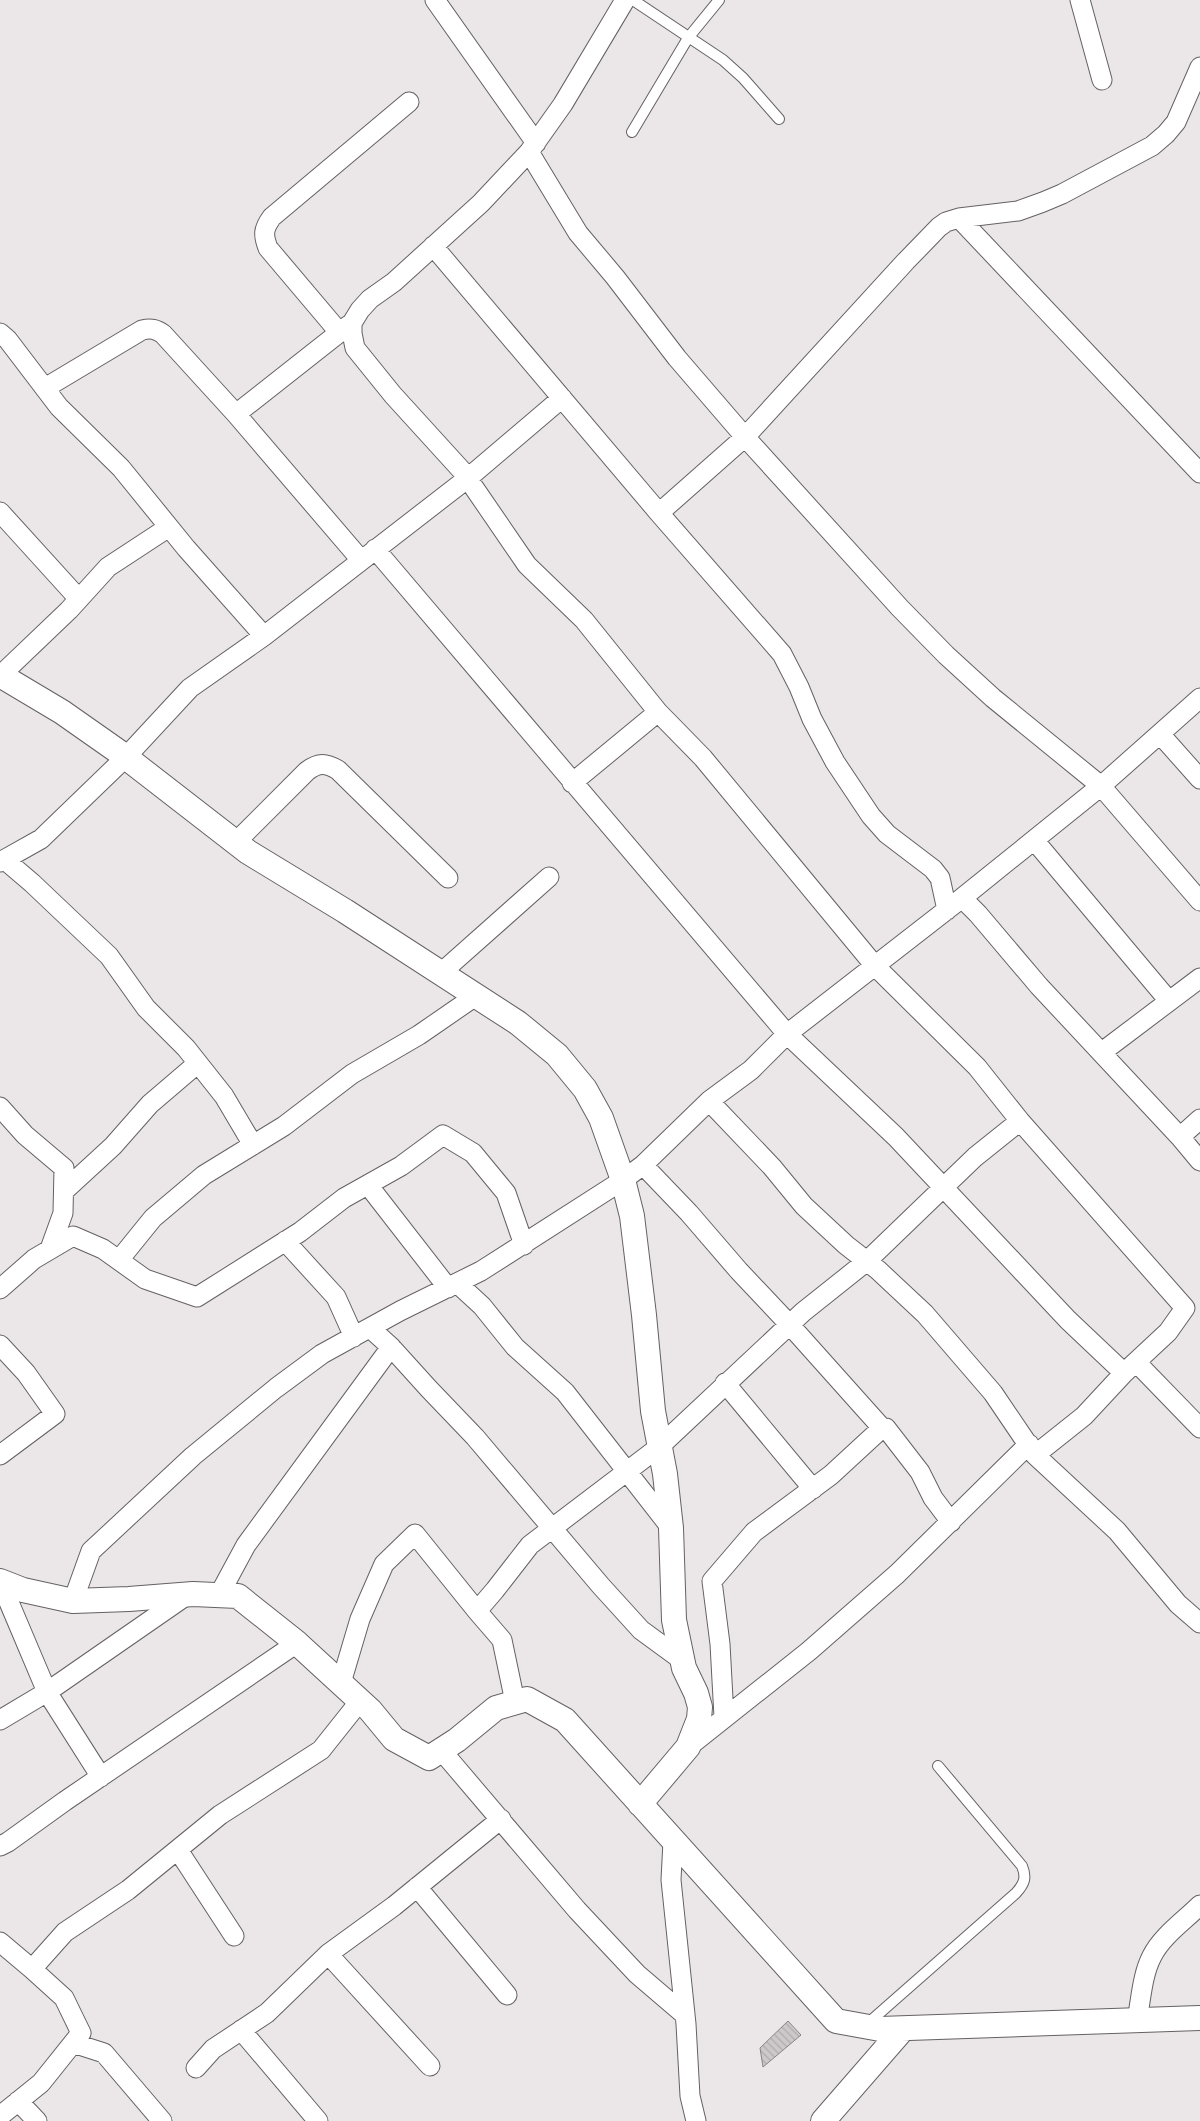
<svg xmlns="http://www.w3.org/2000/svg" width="1200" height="2121" font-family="Lora,serif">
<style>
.building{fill:url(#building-back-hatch);stroke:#888486}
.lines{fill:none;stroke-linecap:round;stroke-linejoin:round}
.service-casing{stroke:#656162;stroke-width:12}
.minor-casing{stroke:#656162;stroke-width:21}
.tertiary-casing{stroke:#656162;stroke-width:26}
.service{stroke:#fff;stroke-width:10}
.minor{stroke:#fff;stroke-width:19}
.tertiary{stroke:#fff;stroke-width:24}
</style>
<defs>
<pattern id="building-back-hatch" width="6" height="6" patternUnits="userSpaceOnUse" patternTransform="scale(1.25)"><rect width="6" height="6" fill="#cdc9ca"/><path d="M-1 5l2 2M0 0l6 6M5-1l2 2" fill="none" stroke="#afacad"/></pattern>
</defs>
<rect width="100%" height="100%" fill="#ebe7e9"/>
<path class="building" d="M788,2021l13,14 -38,32 -3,-19z"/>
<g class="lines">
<defs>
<path id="service" d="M633,0l90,60 20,18 36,41
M632,132l56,-94 31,-38
M866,2025l150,-132c8,-9 11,-15 6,-27l-84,-100"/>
<path id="minor" d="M435,0l101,143
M625,0l-62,104 -34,48 -48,51 -87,79 -24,17 -10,11 -8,13v10l3,15 38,47 71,78 63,92 57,55 74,92 45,46 172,208 102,101 43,54 165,187 -17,24 -44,41 -40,43 -49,39
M1080,0l22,80
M529,152l49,81 37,44 62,81 68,79 155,171 46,47 47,43 108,88 99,115
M959,218l241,255
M433,246l226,267 123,141 17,33 13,32 23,43 36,54 16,18 46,35 7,9 7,32
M339,332l-71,-84c-5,-13 -5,-19 4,-31l137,-115
M0,333l8,7 51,67 62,61 65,80 78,88
M45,388l97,-58c9,-2 14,-1 21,4l73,80 125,146
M236,414l113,-89
M0,512l79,87
M659,513l86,-76 161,-176 33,-34 7,-5 13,-4 59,-7 25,-9 19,-8 90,-48 14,-12 10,-12 24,-55
M375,549l412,485 109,103 172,183 56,53
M1,675l68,-65 39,-43 61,-40
M1160,734l40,45
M572,783l86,-71
M1034,840l135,161
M236,842l71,-71c12,-9 19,-8 31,-1l110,108
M5,860l27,23 77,73 37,52 40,40 38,48 29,49
M0,862l41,-23 85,-82 64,-69 74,-52 204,-158 94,-80
M962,898l139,-112 99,-88
M442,972l107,-95
M1102,1052l98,-74
M709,1101l42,-31 36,-36 175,-136 16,16 61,72 141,151 20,-18
M0,1107l25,28 39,33 -1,45 -13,36
M1180,1137l20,24
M643,1165l46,48 50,58 50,53 93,104 -51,47 -77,57 -42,49 8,63 4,73
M368,1185l80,103
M64,1191l49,-45 37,-42 48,-41
M285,1241l51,56 18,40
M119,1260l34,-42 51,-43 80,-49 68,-52 67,-39 58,-40
M457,1283l25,23 33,41 50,45 106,136
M0,1289l34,-30 39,-23 30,13 42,30 52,18 103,-65 44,-34 57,-32 42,-31 30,18 33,40 18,52
M370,1328l21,19 38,42 46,48 126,149 40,44 41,30
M0,1345l26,28 29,41 -55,41
M1136,1362l64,66
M725,1383l88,106
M882,1428h4l34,44 13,26 18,24
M0,1581l47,111 54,85
M219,1595l27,-50 145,-198
M73,1601l18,-50 102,-95 83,-68 46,-34 78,-43 81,-40 142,-91 20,-15 66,-64 63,66 32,39 42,39 32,25 47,44 68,79 42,62 82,76 61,73 22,19
M341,1683l19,-64 24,-55 31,-30 62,77
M515,1702l-13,-62 -25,-29 18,-21 35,-45 129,-98 144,-135 64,-51 108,-104 45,-36
M0,1720l47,-28 140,-97
M688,1747l121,-96 88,-77 132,-130
M441,1750l136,160 60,64 48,41
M673,1841l-2,39 15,144 4,72 6,25
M0,1846l8,-4 57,-41 232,-158
M178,1850l56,86
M417,1887l90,108
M0,1942l32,27
M328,1954l102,112
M1137,2020c4,-20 5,-45 15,-64 10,-20 32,-35 48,-51
M241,2030l77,91
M73,2043l31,10 58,68
M196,2068l17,-19 54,-36 61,-59 66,-48 107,-87
M18,2101l19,20
M0,2116l41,-33 40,-50 -17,-35 -32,-29 33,-37 63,-42 92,-75 101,-65 39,-49"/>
<path id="tertiary" d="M0,675l62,37 57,40 129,100 97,59 173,112 39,32 28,34 16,29 22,62 9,36 12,99 9,96 12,63 6,54 3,92 10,48 12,25 4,14 -1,12 -11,28 -48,57
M0,1581l23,9 50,11 56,-2 64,-5 45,2 59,47 73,67 24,29 35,19 28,-18 39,-32 31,-9 38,21 271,301 44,8 320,-11
M823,2121l80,-92"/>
</defs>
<use href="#service" class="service-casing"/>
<use href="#minor" class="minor-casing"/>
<use href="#tertiary" class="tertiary-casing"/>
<use href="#service" class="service"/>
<use href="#minor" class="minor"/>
<use href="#tertiary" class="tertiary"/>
</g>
</svg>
